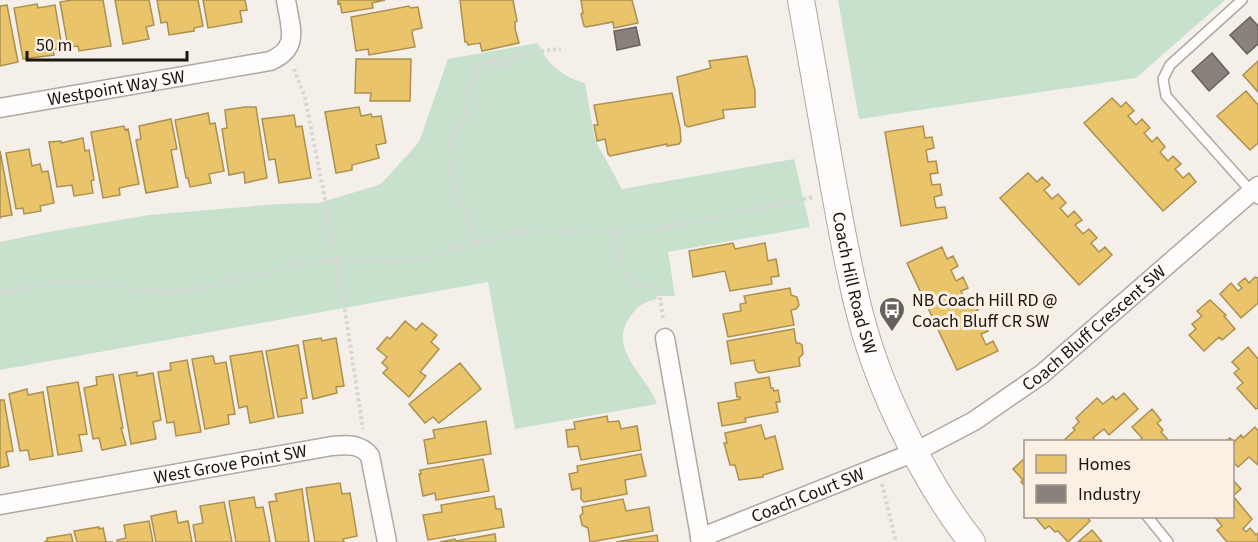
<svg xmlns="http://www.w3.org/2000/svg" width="1258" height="542" font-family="'Source Sans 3',sans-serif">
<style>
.green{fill:#c7e1cd}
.homes{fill:#e9c46a;stroke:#ab904f;stroke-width:1.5}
.industry{fill:#8a817c;stroke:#68615c;stroke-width:1.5}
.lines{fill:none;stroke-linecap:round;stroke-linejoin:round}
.lane-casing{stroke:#ada9a4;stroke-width:12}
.street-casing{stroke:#ada9a4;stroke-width:21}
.secondary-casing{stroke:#ada9a4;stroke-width:28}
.path{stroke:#d8d6d4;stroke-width:4;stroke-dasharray:3 3;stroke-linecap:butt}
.lane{stroke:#fefdfc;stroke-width:9}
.street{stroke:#fefdfc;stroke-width:18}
.secondary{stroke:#fefdfc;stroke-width:26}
.labels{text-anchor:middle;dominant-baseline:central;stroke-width:6;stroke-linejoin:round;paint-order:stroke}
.street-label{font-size:18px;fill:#191511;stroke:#fbf0e3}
.poi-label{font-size:18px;fill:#191511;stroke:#fbf0e3;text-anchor:start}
</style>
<rect width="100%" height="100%" fill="#f5efe9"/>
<path class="green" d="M838,0h387l-89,78 -277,41z
M538,43c8,20 26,35 47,40l10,57 27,49 172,-30 16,68 -142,25 7,44h-18v3c-12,2 -21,8 -27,18 -23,33 17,58 27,87l-142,25 -27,-147 -488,88v-128l48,-10 101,-17 130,-11 39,-1 58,-17 7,-4 36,-40 29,-83z"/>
<path class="homes" d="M72,0h31l8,46 -32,5 -1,-5 -10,1 -8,-45z
M115,0h34l5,25 -8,2 3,12 -26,5z
M157,0h41l5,26 -9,2v3l-25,4 -2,-13 -6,1z
M203,0h42l2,10 -7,1 2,11 -34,6z
M338,0h47l-13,3 1,5 -31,5 -2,-10 -2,1z
M460,0h53l4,21 -2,1v7l4,14 -37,8 -2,-8 -12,2 -1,-3h-2z
M581,0h51l6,23 -24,5 -1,-6 -27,5 -2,-1 -3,-12 2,-1z
M37,4l1,4 17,-3 7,42 -9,3 -1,-5 2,10 -31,4 -9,-51z
M7,5l11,57 -18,4v-60z
M409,6l1,2 8,-1 4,21 -9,2 -1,3 3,14 -46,8 -1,-6 -12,2 -5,-34z
M747,56l8,35v16l-32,3 1,8 -36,9 -3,-2 -8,-48 34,-9 -2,-7z
M356,59h55l-1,42h-40l1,-8h-16z
M1258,61v31l-15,-17z
M1246,91l12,14v38l-8,7 -33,-34z
M672,93l8,35 1,13 -2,3 -12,2v-2l-57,12 -2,-2 -3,-15 -8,2 -3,-16h4l-4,-20z
M1112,98l9,9 5,-5 8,9 -6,5 8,9 6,-6 8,9 -6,5 8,9 5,-5 8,10 -5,5 8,9 5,-5 8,8 -6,5 8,9 6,-5 7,9 -33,29 -79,-88z
M245,107h11l11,71 -22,5 -1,-11 -15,3 -7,-46 5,-1 -2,-18z
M359,107l2,9 10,-2 1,3 9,-1 5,27 -10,2 3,13 -27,7v5l-16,3 -11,-61z
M208,113l2,11 5,-1 9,48 -15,3 2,9 -21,4 -2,-9h-2l-11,-58z
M294,115l2,12 6,-1 9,52 -32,5 -4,-24 -6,1 -7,-41z
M171,119l6,30 -6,1 7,37 -32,6 -10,-53 5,-1 -2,-13z
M124,126l1,4 3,-1 11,55 -20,4 1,7 -17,3 -12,-66z
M923,126l2,12 7,-1 2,11 -8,2 2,12 8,-1 2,12 -8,1 2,11 8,-1 2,11 -8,2 2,11 9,-1 2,11 -46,8 -16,-94z
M83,138l2,13 4,-1 5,30 -3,1 2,12 -19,3 -2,-11 -15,2 -8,-45 12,-1v2z
M29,149l3,17 8,-2 2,8 6,-1 6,32 -14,3 1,5 -17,3 -1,-6 -7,1 -10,-56z
M0,151l12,64 -12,2v2z
M1028,173l9,9 5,-5 8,8 -6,5 8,9 6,-5 8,9 -6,5 8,9 6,-6 8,9 -7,5 8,9 6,-5 8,9 -6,5 8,9 6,-5 7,8 -33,30 -79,-87z
M733,243l2,6 30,-6 3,18 8,-2 3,17 -8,1 1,7 -42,7 -5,-20 -32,6 -4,-26z
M942,247l5,12 6,-3 5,10 -7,4 5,11 7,-4 5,11 -7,3 5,11 7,-3 5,11 -7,3 5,10 7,-3 5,11 -7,3 5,11 7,-4 5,10 -41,19 -50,-107z
M1255,277l3,1v25l-17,15 -21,-24 11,-11 7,8 4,-3 -4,-4 7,-6 4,5z
M790,288l1,7 6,2 2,8 -3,4 -5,1 3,15 -66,12 -5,-23 18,-3 -1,-7 6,-1 -2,-7z
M1210,300l16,15 -2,1 11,13 -13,11 -3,-3 -15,14 -15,-16 7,-6 -4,-5 10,-8 -5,-5z
M405,321l11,9 6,-7 15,12 -6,7 8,7 -19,23 6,4 -17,21 -26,-24 5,-5 -6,-5 5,-6 -10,-8 10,-12 3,2z
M794,329l2,14h3l3,2 1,9 -4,4 1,8 -41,7 -3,-3 -2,-10 -23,4 -4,-23z
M321,338l1,3 14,-3 8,48 -8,1 1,6 -24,6 -10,-58z
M298,345l9,53 -6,1 2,14 -25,4 -12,-66z
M1248,347l10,12v49l-2,1 -19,-21 6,-5 -9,-10 5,-4 -7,-7z
M262,351l12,67 -24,5 -3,-17 -8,2 -9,-52z
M211,356h2l2,8 11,-2 9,52 -7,1 1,9 -24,5 -13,-70z
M187,360l14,72 -25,4 -2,-14 -7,1 -9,-51 13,-2 -1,-7z
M460,363l21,26 -42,34 -6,-6 -8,6 -16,-19z
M137,372v4l16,-3 8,47 -8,2 3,17 -25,5 -12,-69z
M113,374l10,54h-2l5,17 -24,5 -3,-12 -6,1 -9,-51 13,-3 -1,-8z
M769,377l2,11h2l1,3 4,-1 2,12h-4l2,10 -33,6 1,4 -24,4 -4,-23 22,-4v-2h-3l-2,-14z
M78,382l9,52 -8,1 3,16 -24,4 -11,-68z
M27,389l1,6 15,-3 10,64 -23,4 -2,-10 -8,1 -11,-57z
M1124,393l14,16 -29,26 -5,-6 -11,9 3,4 -33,-1 12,-11 -2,-2 6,-6 -3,-4 21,-20 6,6 10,-8 3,4z
M0,400h4l9,51 -7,1 3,14 -9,2z
M1152,409l9,11 -4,3 6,7 -2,2 9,10h-32l4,-4 -10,-11z
M607,416l1,6 11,-1 2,8 16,-3 4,24 -60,10 -3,-14 -10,1 -2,-17 9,-1 -1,-7z
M486,421l5,33 -63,10 -4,-24 11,-2 -2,-8z
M761,425l4,14 10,-3 8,33 -20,6v2l-24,3 -4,-15h-5l-6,-22h3l-2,-10z
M1255,427l3,4v34l-9,-8 -11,10 -6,-6v-19h-7l5,-4 4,4 7,-7 2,3z
M641,454l5,22 -21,4 2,14 -43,8 -3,-3v-11l-9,2 -3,-16 9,-2 -1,-6z
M1026,457v30l-5,-5 2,-2 -10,-11z
M483,459l6,32 -53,9 -1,-7 -12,3 -4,-22h2l-1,-4z
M1232,479l9,10 -8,7 19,23 -9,10 3,3 4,-4 6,7 2,-2v9h-31l-10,-12 5,-4 -8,-10h18z
M340,483l2,11 8,-1 7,43 -14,3 1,3h-29l-9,-54z
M302,489l7,53h-33l-7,-40 8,-1 -2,-7z
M494,496l2,13h5l3,18 -76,13 -5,-25 19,-3 -1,-7z
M254,497l2,11 7,-1 7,35h-34l-7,-41z
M623,499l3,12 23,-4 4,24 -63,11 -2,-14 -6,-3 -2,-9 3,-3 -1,-6z
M224,502l8,40h-36l-3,-17 10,-2 -3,-17z
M176,511l2,12 10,-2 4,21h-36l-5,-26z
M1034,516h52l4,5 -22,21 -10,-11 -3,1 -6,-6 -4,3z
M149,521l4,21h-36v-2l9,-2 -2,-13z
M99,527v2l4,-1 3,14h7h-36l-3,-11z
M1092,530l10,12h-24z
M71,534l2,8h-29l3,-1v-3z
M495,534l1,8h-56l15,-3 1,2z
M657,535l1,7h-42z"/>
<path class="industry" d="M1250,17l8,9v18l-11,10 -17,-19z
M636,27l4,18 -23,5 -3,-19z
M1212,53l17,20 -20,18 -17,-20z"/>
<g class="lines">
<defs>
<path id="lane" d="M1242,0l-72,65 -7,14 3,17 92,103
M1147,516l21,26"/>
<g id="street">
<path id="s1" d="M0,108l270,-47c31,-13 20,-34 16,-61"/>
<path d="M665,338l36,204"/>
<path id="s2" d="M0,505l332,-59c15,-1 28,-3 38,10l17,86"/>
<path id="s3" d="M700,538l215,-86 59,-31 68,-47 216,-188"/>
</g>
<g id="secondary">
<path id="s4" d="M801,0c10,57 20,114 30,171 9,49 17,99 30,147 19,73 64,165 111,224"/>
</g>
</defs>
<use href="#lane" class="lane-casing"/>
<use href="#street" class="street-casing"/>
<use href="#secondary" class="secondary-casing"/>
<path class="path" d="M492,60l4,6 6,1 5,-3 2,-7
M294,69l11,29 32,161 26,170
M615,231l12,47 4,4 24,5 5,10 3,23
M476,243l-27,-80 -1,-12 3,-10 13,-25 6,-32 11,-20 60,-13 20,-2
M0,292l69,-12 100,13 43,-7 100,-25 25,-2 61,2 22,-2 99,-28h128l167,-34
M882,484l14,58"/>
<use href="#lane" class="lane"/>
<use href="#street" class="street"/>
<use href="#secondary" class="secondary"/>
</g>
<defs>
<symbol id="bus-pin" viewBox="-11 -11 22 30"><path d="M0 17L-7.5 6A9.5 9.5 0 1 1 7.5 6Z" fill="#66615d" stroke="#fbf0e3"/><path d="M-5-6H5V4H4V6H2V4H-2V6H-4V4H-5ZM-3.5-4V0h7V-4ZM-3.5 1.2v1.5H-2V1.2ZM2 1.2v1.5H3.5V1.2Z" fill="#fff"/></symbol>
</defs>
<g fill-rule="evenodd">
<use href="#bus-pin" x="877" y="295" width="30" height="40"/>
</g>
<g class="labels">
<g class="street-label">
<text stroke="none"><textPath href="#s1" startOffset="118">Westpoint Way SW</textPath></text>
<text stroke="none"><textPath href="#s4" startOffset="288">Coach Hill Road SW</textPath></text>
<text stroke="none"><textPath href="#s3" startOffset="450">Coach Bluff Crescent SW</textPath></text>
<text stroke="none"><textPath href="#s2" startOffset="234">West Grove Point SW</textPath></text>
<text stroke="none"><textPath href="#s3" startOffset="116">Coach Court SW</textPath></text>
</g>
<g class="poi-label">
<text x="912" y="300">NB Coach Hill RD @<tspan x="912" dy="21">Coach Bluff CR SW</tspan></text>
</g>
</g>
<rect x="1024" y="440" width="210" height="78" fill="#fbf0e3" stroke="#a1988f" stroke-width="1.5"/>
<rect x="1036" y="455" width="30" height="18" fill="#e9c46a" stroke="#a1988f" stroke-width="1.5"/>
<text x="1078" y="470" font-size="18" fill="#191511">Homes</text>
<rect x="1036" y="485" width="30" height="18" fill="#8a817c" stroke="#a1988f" stroke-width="1.5"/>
<text x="1078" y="500" font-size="18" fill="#191511">Industry</text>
<path d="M27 51v9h160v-9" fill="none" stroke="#191511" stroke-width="3"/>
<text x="36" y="51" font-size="18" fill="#191511" stroke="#fbf0e3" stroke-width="4.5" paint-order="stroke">50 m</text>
</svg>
